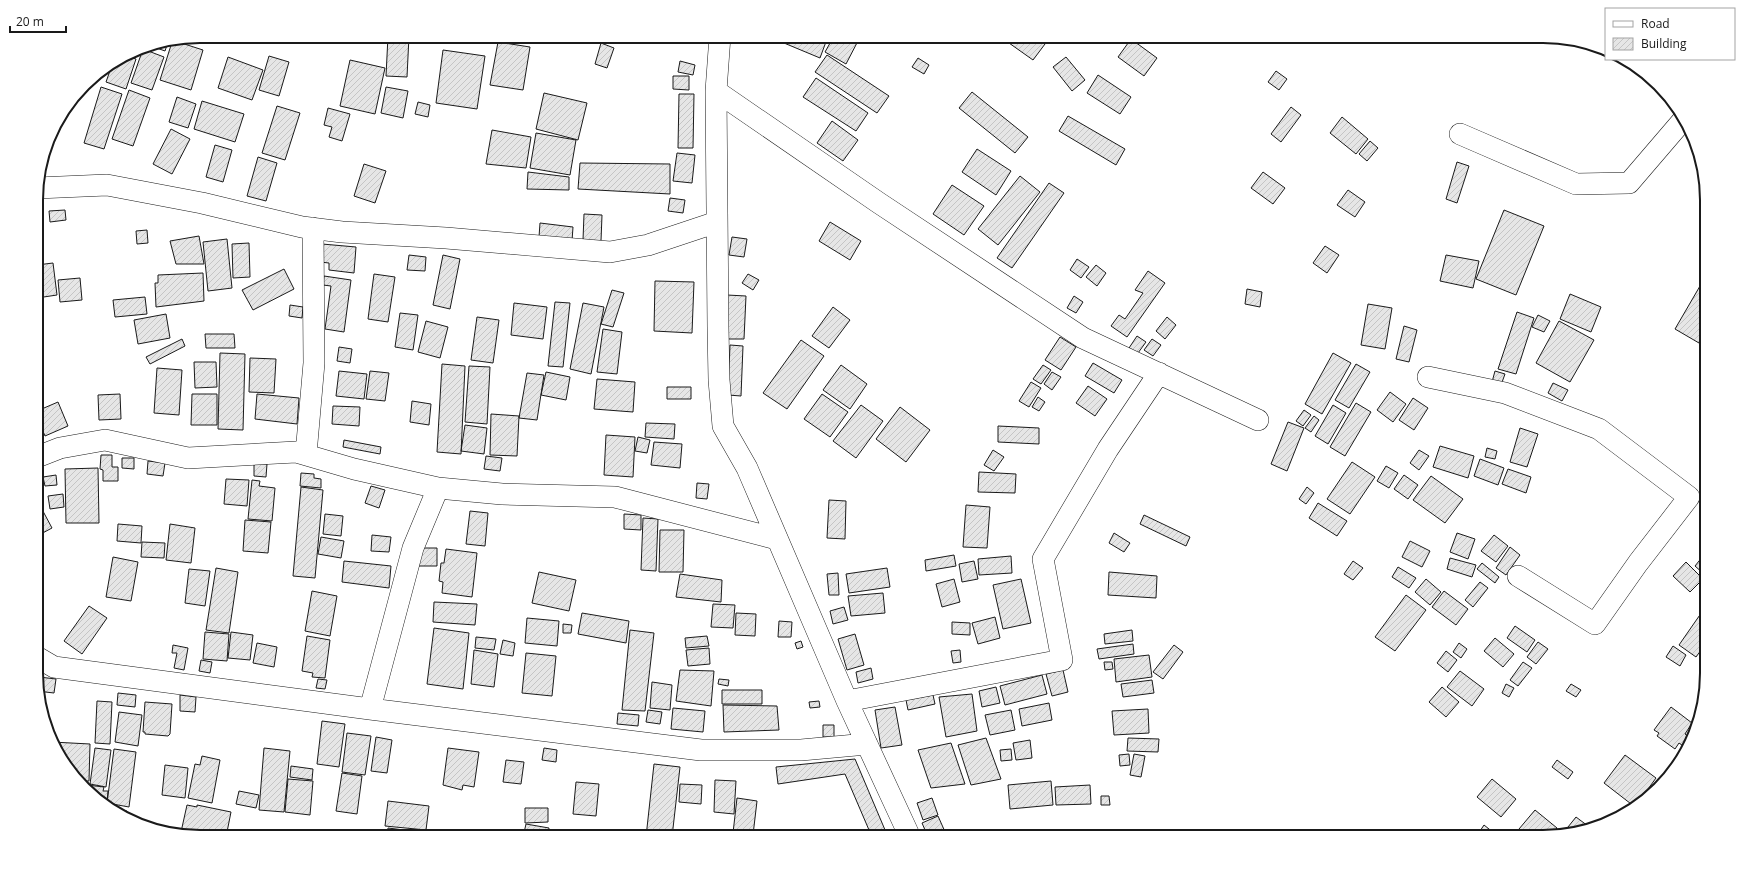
<svg xmlns="http://www.w3.org/2000/svg" width="1743" height="873" font-family="'Open Sans',sans-serif">
<style>
.building{fill:url(#building-hatch);stroke:#1a1a1a}
.lines{fill:none;stroke-linecap:round;stroke-linejoin:round}
.minor-casing{stroke:#1a1a1a;stroke-width:22}
.minor{stroke:#fff;stroke-width:21}
.rim{fill:none;stroke:#1a1a1a;stroke-width:2}
</style>
<defs>
<pattern id="building-hatch" width="6" height="6" patternUnits="userSpaceOnUse"><rect width="6" height="6" fill="#e6e6e6"/><path d="M-1 1l2-2M0 6l6-6M5 7l2-2" fill="none" stroke="#c5c5c5"/></pattern>
</defs>
<rect width="100%" height="100%" fill="#fff"/>
<path class="building" d="M388,36h21l-2,41 -21,-1z
M787,36h33l7,3 -7,19 -36,-15z
M834,36h19l6,3 -13,25 -21,-12z
M1013,36h20l12,8 -12,16 -24,-17z
M1131,39l26,19 -13,18 -26,-19z
M175,41l28,9 -12,40 -31,-10 12,-38z
M168,42l-3,9 -11,-4v-2z
M498,42l32,5 -7,43 -33,-5z
M601,43l13,5 -7,20 -12,-4z
M143,49l21,8 -12,33 -21,-7z
M1597,49l9,2v6l-10,-6z
M443,50l42,6 -8,53 -41,-6z
M827,55l62,41 -12,17 -62,-41z
M126,56l10,3 -10,30 -20,-7 6,-17z
M269,56l20,6 -10,34 -20,-6z
M228,57l35,13 -11,30 -34,-12z
M1066,57l19,23 -13,11 -19,-24z
M918,58l11,7 -5,9 -12,-7z
M350,60l35,8 -10,46 -35,-8z
M680,61l15,4 -2,10 -15,-3z
M1276,71l11,8 -8,11 -11,-8z
M1098,75l33,22 -11,17 -33,-21z
M673,76h16v14l-16,-1z
M816,78l52,35 -12,18 -53,-34z
M101,87l21,7 -18,55 -20,-6z
M386,87l22,4 -5,27 -22,-5z
M129,90l21,8 -17,48 -21,-7z
M972,92l56,45 -13,16 -56,-45z
M544,93l43,10 -9,37 -42,-11z
M679,94h15l-1,54h-15z
M177,97l19,7 -8,24 -19,-6z
M202,101l42,13 -9,28 -41,-13z
M418,102l12,3 -2,12 -13,-3z
M277,106l23,7 -15,47 -23,-7z
M1291,107l10,8 -20,27 -10,-8z
M328,108l22,6 -8,27 -13,-4 3,-10 -8,-2z
M1068,116l57,33 -9,16 -57,-34z
M1342,117l26,22 -12,15 -26,-21z
M832,121l26,19 -15,21 -26,-18z
M171,129l19,10 -18,35 -19,-10z
M492,130l39,7 -5,31 -40,-4z
M536,133l40,7 -6,35 -40,-7z
M1370,141l8,7 -11,13 -8,-7z
M215,145l17,5 -9,32 -17,-5z
M977,149l34,22 -15,24 -34,-23z
M677,153l18,2 -3,28 -19,-2z
M258,157l19,6 -11,38 -19,-5z
M1457,162l12,4 -12,37 -11,-4z
M580,163l90,1v30l-92,-5z
M364,164l22,7 -11,32 -21,-7z
M528,172l41,5v13l-42,-1z
M1263,172l22,16 -12,16 -22,-16z
M1020,176l20,16 -42,53 -20,-16z
M1049,183l15,10 -52,75 -15,-10z
M952,185l32,21 -20,29 -31,-21z
M1348,190l17,12 -10,15 -18,-12z
M670,198l15,2 -2,13 -15,-2z
M65,210l1,10 -16,2 -1,-11z
M1504,210l40,16 -28,69 -40,-16z
M584,214l18,1 -1,26 -18,-1z
M830,222l31,19 -11,19 -31,-19z
M540,223l33,4 -1,14 -33,-4z
M147,230l1,13 -11,1 -1,-13z
M199,236l5,28h-28l-6,-23z
M732,237l15,2 -3,18 -15,-2z
M227,239l5,49 -24,3 -5,-49z
M249,243l1,34 -17,1 -1,-34z
M322,244l34,3 -2,26 -25,-3v-7l-9,-1z
M1325,246l14,9 -12,18 -14,-10z
M409,255l17,2 -1,14 -18,-1z
M443,255l17,4 -10,50 -17,-4z
M1446,255l33,6 -6,27 -33,-7z
M1077,259l12,8 -8,11 -11,-8z
M53,263l4,32 -20,3v-33z
M1096,265l10,8 -9,13 -11,-9z
M284,269l10,20 -41,21 -11,-20z
M1148,271l17,12 -38,54 -16,-11 8,-11 6,4 18,-26 -8,-3z
M203,273l1,28 -48,6 -1,-24h3v-8z
M374,274l21,3 -7,45 -20,-3z
M748,274l11,6 -6,10 -11,-7z
M324,276l27,4 -7,52 -19,-3 6,-43 -8,-1z
M80,278l2,22 -22,2 -2,-22z
M655,281l39,1 -2,51 -38,-2z
M1700,286l6,4v41l-7,12 -24,-14z
M1247,289l15,3 -2,15 -15,-3z
M612,290l12,3 -11,34 -12,-3z
M1570,294l31,13 -10,25 -31,-13z
M727,295l19,1 -2,43h-19z
M1074,296l9,6 -7,11 -9,-5z
M145,297l2,17 -32,3 -2,-17z
M555,302l15,1 -7,64 -15,-1z
M514,303l33,4 -4,32 -32,-4z
M583,303l21,4 -13,67 -21,-5z
M1368,304l24,4 -7,41 -24,-4z
M290,305l13,2 -1,11 -13,-2z
M833,307l17,13 -21,28 -17,-12z
M1517,312l17,6 -18,56 -18,-5z
M400,313l18,2 -5,35 -18,-3z
M166,314l4,24 -32,6 -4,-24z
M1538,315l12,6 -6,11 -12,-5z
M477,317l22,3 -6,43 -22,-3z
M1167,317l9,8 -11,14 -9,-8z
M426,321l22,6 -8,31 -22,-6z
M1559,321l35,19 -24,42 -34,-19z
M1404,326l13,4 -8,32 -13,-3z
M603,329l19,3 -5,42 -20,-2z
M205,334h29l1,14h-29z
M1137,336l9,6 -8,11 -9,-5z
M1060,337l16,10 -15,23 -16,-10z
M182,339l3,7 -35,18 -4,-7z
M1152,339l9,6 -8,11 -9,-6z
M801,340l23,16 -37,53 -24,-16z
M730,345l13,1 -2,50 -13,-1z
M339,347l13,2 -2,14 -13,-2z
M37,352h2v45h-2z
M220,353l25,1 -2,76 -25,-1z
M1333,353l18,10 -29,51 -17,-10z
M250,358l26,1 -2,34 -25,-1z
M194,362h22l1,25 -22,1z
M1093,363l29,17 -8,13 -29,-17z
M442,364l23,2 -4,88 -24,-2z
M1356,364l14,8 -21,36 -14,-8z
M841,365l26,19 -17,25 -27,-19z
M1043,365l8,5 -10,14 -8,-5z
M469,366l21,1 -3,57 -22,-2z
M157,368l25,2 -3,45 -25,-2z
M339,371l28,3 -3,25 -28,-3z
M370,371l19,2 -4,28 -19,-2z
M1495,371l10,3 -4,11 -9,-3z
M546,372l24,5 -4,23 -25,-5z
M1052,372l9,5 -9,13 -8,-6z
M527,373l17,2 -7,45 -18,-2z
M597,379l38,3 -2,30 -39,-3z
M1031,382l10,6 -12,19 -10,-6z
M1553,383l15,7 -6,11 -14,-8z
M1088,386l19,13 -12,17 -19,-13z
M667,387h24v12h-24z
M1390,392l16,12 -13,18 -16,-12z
M120,394l1,25 -22,1 -1,-25z
M192,394h25v31h-26z
M257,394l42,4 -2,26 -42,-5z
M822,394l26,18 -18,25 -26,-18z
M1038,397l7,5 -6,9 -7,-4z
M1413,398l15,10 -14,22 -15,-10z
M412,401l19,3 -2,21 -19,-3z
M58,402l10,24 -23,10 -8,-19v-6z
M1356,403l15,9 -26,44 -15,-9z
M861,405l22,16 -27,37 -23,-17z
M1333,405l13,8 -18,31 -13,-8z
M333,406l27,1 -1,19 -27,-2z
M900,407l30,23 -24,32 -30,-23z
M1304,410l7,5 -8,11 -7,-5z
M491,414l28,2 -2,40 -27,-1z
M1314,416l5,4 -8,12 -6,-4z
M1288,422l16,6 -17,43 -16,-7z
M646,423l29,1 -1,15 -29,-2z
M465,425l22,3 -3,26 -23,-3z
M998,426l41,2v16l-41,-2z
M1520,428l18,6 -11,33 -17,-5z
M606,435l29,2 -2,40 -29,-2z
M638,437l12,3 -3,13 -12,-2z
M344,440l37,7 -1,7 -37,-7z
M654,442l28,2 -2,24 -29,-3z
M1440,446l34,10 -6,22 -35,-11z
M1487,448l10,3 -2,8 -10,-2z
M993,450l11,7 -10,14 -10,-6z
M1419,450l10,6 -10,14 -9,-7z
M101,455h11v12h6v14h-15v-11l-3,-1z
M486,456l16,2 -2,13 -16,-2z
M122,458h12v11l-12,-1z
M1480,459l24,9 -6,17 -24,-9z
M148,461l17,2 -2,13 -16,-2z
M1352,462l23,15 -25,37 -23,-15z
M254,463l13,1 -1,13 -12,-1z
M1386,466l12,7 -9,15 -12,-7z
M98,468l1,55h-33l-1,-54z
M1508,469l23,8 -5,16 -24,-9z
M979,472l37,2 -1,19 -37,-1z
M301,473l13,1v4l7,1v9l-21,-2z
M56,475l1,10 -12,1 -2,-9z
M1404,475l14,10 -10,14 -14,-10z
M1431,476l32,23 -18,24 -32,-23z
M226,479l23,1 -2,26 -23,-2z
M252,480l8,1 -1,5 16,2 -3,33 -24,-2z
M697,483l12,1 -2,15 -11,-1z
M371,486l14,4 -6,18 -14,-5z
M301,487l22,3 -8,88 -22,-2z
M1307,487l7,6 -8,11 -7,-5z
M63,494l1,13 -14,2 -2,-13z
M37,500l15,28 -15,8z
M829,500l17,1 -1,38 -18,-1z
M1318,503l29,18 -10,15 -28,-18z
M966,505l24,2 -3,41 -24,-1z
M470,511l18,2 -3,33 -19,-2z
M325,514l18,2 -2,20 -18,-2z
M624,514l17,1v15l-17,-1z
M1144,515l46,22 -4,9 -46,-22z
M643,518l15,1 -2,52 -15,-1z
M245,520l26,2 -3,31 -25,-2z
M118,524l24,2 -1,17 -24,-2z
M170,524l25,4 -4,35 -25,-3z
M660,530h24l-1,42h-24z
M1114,533l16,10 -6,9 -15,-9z
M1457,533l18,6 -7,20 -18,-7z
M372,535l19,2 -2,15 -18,-1z
M1494,535l14,11 -12,16 -15,-11z
M321,537l23,4 -3,17 -23,-4z
M1410,541l20,10 -8,16 -20,-10z
M142,542l23,1 -1,15 -23,-1z
M1510,547l10,8 -14,20 -10,-7z
M418,548h19v18h-19z
M446,549l31,4 -5,44 -30,-4 1,-11 -4,-1 2,-18h3z
M1707,551v19l-3,4 -9,-8z
M954,555l2,11 -30,5 -1,-11z
M1011,556l1,17 -33,2 -1,-16z
M113,557l25,5 -7,39 -25,-4z
M1450,558l26,7 -4,12 -25,-8z
M344,561l47,5 -2,22 -47,-6z
M974,561l4,18 -16,3 -3,-18z
M1353,561l10,7 -10,12 -9,-6z
M1686,562l17,17 -13,13 -17,-16z
M1482,563l17,14 -4,6 -18,-14z
M1398,567l18,11 -7,10 -17,-11z
M216,568l22,4 -9,61 -23,-3z
M887,568l3,19 -41,6 -3,-19z
M189,569l21,2 -5,35 -20,-3z
M539,572l37,8 -7,31 -37,-8z
M1109,572l48,4 -1,22 -48,-3z
M838,573l1,22h-10l-2,-21z
M680,574l42,6 -1,22 -45,-5z
M954,579l6,23 -18,5 -6,-23z
M1021,579l10,44 -28,6 -10,-44z
M1426,579l15,13 -11,13 -15,-13z
M1480,582l8,6 -15,19 -8,-7z
M312,591l25,5 -7,40 -25,-5z
M1444,591l24,18 -12,16 -24,-18z
M883,593l2,20 -34,3 -3,-20z
M1406,595l20,15 -31,41 -20,-14z
M434,602l43,2 -2,21 -42,-3z
M713,604l22,1 -2,23 -22,-1z
M89,606l18,12 -25,36 -18,-13z
M844,607l4,13 -15,4 -3,-13z
M1704,609l3,2v31l-11,15 -17,-12z
M582,613l47,8 -3,22 -48,-9z
M736,613l20,1 -1,22 -20,-1z
M995,617l5,21 -22,6 -6,-21z
M527,618l32,3 -2,25 -32,-3z
M779,621l13,1 -1,15h-13z
M952,622l18,1v12l-18,-1z
M563,624l9,1 -1,8h-8z
M1515,626l20,14 -8,12 -20,-14z
M434,628l35,5 -6,56 -36,-5z
M630,630l24,3 -9,78 -23,-1z
M1132,630l1,11 -28,3 -1,-10z
M205,632l24,2 -2,27 -24,-2z
M231,632l22,3 -3,25 -22,-2z
M855,634l9,31 -17,5 -9,-31z
M307,636l23,4 -5,38 -13,-1 1,-4 -11,-2z
M707,636l2,10 -23,2 -1,-10z
M476,637l20,2 -2,11 -19,-2z
M1495,638l19,16 -11,13 -19,-16z
M503,640l12,3 -2,13 -13,-2z
M801,641l2,6 -6,2 -2,-6z
M1538,642l10,7 -12,15 -9,-7z
M257,643l20,4 -3,20 -21,-4z
M1459,643l8,6 -6,9 -8,-6z
M1133,644l1,10 -35,5 -2,-10z
M173,645l15,3 -4,22 -10,-2 3,-15h-5z
M1174,645l9,7 -20,27 -10,-7z
M1673,646l13,9 -6,11 -14,-9z
M709,648l1,16 -22,2 -2,-16z
M474,650l24,4 -4,33 -23,-3z
M960,650l1,12 -8,1 -2,-12z
M1446,651l11,9 -9,12 -11,-9z
M526,653l30,3 -4,40 -30,-3z
M1149,655l3,22 -36,5 -2,-23z
M201,660l11,2 -2,11 -11,-2z
M1104,662h8l1,7 -8,1z
M1523,662l9,6 -14,18 -8,-6z
M871,668l2,11 -15,4 -2,-11z
M680,670l34,1 -3,35 -35,-5z
M1063,670l5,22 -16,4 -6,-22z
M1460,671l24,18 -12,17 -25,-19z
M1042,675l5,19 -42,11 -5,-19z
M39,677l17,2 -2,14 -17,-2z
M318,679l9,1 -2,9 -9,-1z
M719,679l10,1 -1,6 -10,-2z
M1152,680l2,13 -31,4 -2,-13z
M652,682l20,3 -2,25 -20,-2z
M1506,684l8,4 -5,9 -7,-4z
M1571,684l10,6 -5,7 -10,-6z
M996,687l4,16 -18,4 -3,-16z
M1442,687l17,15 -13,15 -17,-15z
M722,690h40v14h-40z
M118,693l18,2 -1,12 -18,-2z
M972,694l5,37 -31,6 -7,-40z
M180,695l16,2 -1,15 -15,-1z
M933,695l2,9 -27,6 -2,-10z
M97,701l15,1 -2,42 -15,-1z
M819,701l1,6 -10,1 -1,-6z
M145,702l27,2 -2,30 -2,2 -23,-2v-2h-2z
M1049,703l3,17 -30,6 -3,-17z
M723,705l54,1 2,24 -55,2z
M895,707l7,38 -21,3 -6,-38z
M1671,707l21,16 -7,11 7,5 -6,9 -7,-5 -4,6 -18,-13 2,-3 -5,-3z
M673,708l32,3 -2,21 -32,-3z
M1148,709l1,24 -35,2 -2,-24z
M648,710l14,2 -2,12 -14,-2z
M1011,710l4,20 -25,5 -5,-20z
M119,712l23,3 -4,31 -23,-4z
M618,713l21,2 -1,11 -21,-2z
M322,721l23,3 -6,43 -22,-3z
M823,725h11v12h-11z
M347,733l24,3 -6,39 -23,-3z
M376,737l16,3 -5,33 -16,-2z
M986,738l15,41 -30,6 -13,-40z
M1128,738l31,1 -1,13 -31,-1z
M1030,740l2,18 -16,2 -3,-17z
M52,742l38,2 -1,37h-9l-10,-9z
M951,743l14,41 -34,4 -13,-38z
M95,748l16,2 -5,37 -16,-3z
M264,748l26,3 -6,61 -25,-2z
M448,748l31,4 -5,35 -11,-2 -1,5 -19,-5z
M544,748l13,2 -1,12 -14,-2z
M114,749l22,3 -7,55 -22,-4z
M1011,749l1,11 -11,1 -1,-11z
M1129,754l1,11 -10,1 -1,-11z
M1134,754l11,2 -4,21 -11,-2z
M1625,755l31,23 -21,29 -31,-24z
M202,756l18,4 -8,43 -24,-5 7,-34 5,1z
M855,759l33,78h-16l-27,-63 -67,10 -2,-17z
M506,760l18,2 -3,22 -18,-2z
M1557,760l16,12 -5,7 -16,-12z
M654,764l26,3 -8,70h-26z
M165,765l23,3 -3,30 -23,-3z
M291,766l22,3 -1,11 -22,-3z
M342,773l20,3 -5,38 -21,-3z
M288,779l25,2 -3,34 -25,-3z
M1492,779l24,20 -15,18 -24,-20z
M715,780l21,1 -2,33 -20,-2z
M1051,781l2,24 -43,4 -2,-24z
M576,782l23,2 -3,32 -23,-2z
M680,784l22,1 -1,19 -22,-2z
M87,785l17,2 -1,4h5l-1,12z
M1090,785l1,19 -35,1 -1,-18z
M239,791l20,4 -3,13 -20,-4z
M1101,796h8l1,9h-9z
M737,798l20,3 -4,34 -20,-2z
M932,798l6,17 -15,5 -6,-17z
M388,801l41,5 -3,24 -41,-4z
M187,805l10,2v-2l34,7 -5,25h-26l-19,-5z
M525,808h23v14l-23,1z
M1535,810l22,18 -7,9h-21l-10,-8z
M116,811h11l-1,8z
M938,816l8,18 -7,3h-11l-6,-14z
M1576,817l16,12 -26,5 -2,-2z
M526,824l23,4 -1,9h-25z
M1484,825l10,8 -3,4h-15z
M388,828l48,6v3h-49z
M1025,832l1,5h-7v-3z
M1069,833h29v4h-29z"/>
<g class="lines">
<defs>
<path id="minor" d="M720,36l-4,55 2,236 1,53 4,46 24,42 100,233 63,136
M716,91l163,112 204,135 175,82
M1460,134l116,50 53,-1 54,-63
M37,188l70,-3 95,18 100,24 40,5 104,6 164,14 38,-7 69,-23
M1428,377l77,16 94,36 90,68 -51,66 -43,61 -77,-48
M306,454l8,-91 -1,-135
M37,457l23,-9 45,-8 83,18 108,-6 58,17 84,19 64,6 113,3 162,42
M37,657l17,10 316,42 331,41h100l66,-6
M847,701l215,-41 -19,-101 65,-110 51,-76
M370,709l43,-161 25,-60"/>
</defs>
<use href="#minor" class="minor-casing"/>
<use href="#minor" class="minor"/>
</g>
<path d="M0 0H1743V873H0ZM200 43H1543A157 157 0 0 1 1700 200V673A157 157 0 0 1 1543 830H200A157 157 0 0 1 43 673V200A157 157 0 0 1 200 43Z" fill="#fff" fill-rule="evenodd"/>
<path class="rim" d="M200 43H1543A157 157 0 0 1 1700 200V673A157 157 0 0 1 1543 830H200A157 157 0 0 1 43 673V200A157 157 0 0 1 200 43Z"/>
<rect x="1605" y="8" width="130" height="52" fill="#ffffff" stroke="#a3a3a3"/>
<rect x="1613" y="21" width="20" height="6" fill="#ffffff" stroke="#a3a3a3"/>
<text x="1641" y="28" font-size="12" fill="#1a1a1a">Road</text>
<rect x="1613" y="38" width="20" height="12" fill="url(#building-hatch)" stroke="#a3a3a3"/>
<text x="1641" y="48" font-size="12" fill="#1a1a1a">Building</text>
<path d="M10 26v6h56v-6" fill="none" stroke="#1a1a1a" stroke-width="2"/>
<text x="16" y="26" font-size="12" fill="#1a1a1a" stroke="#ffffff" stroke-width="3" paint-order="stroke">20 m</text>
</svg>
